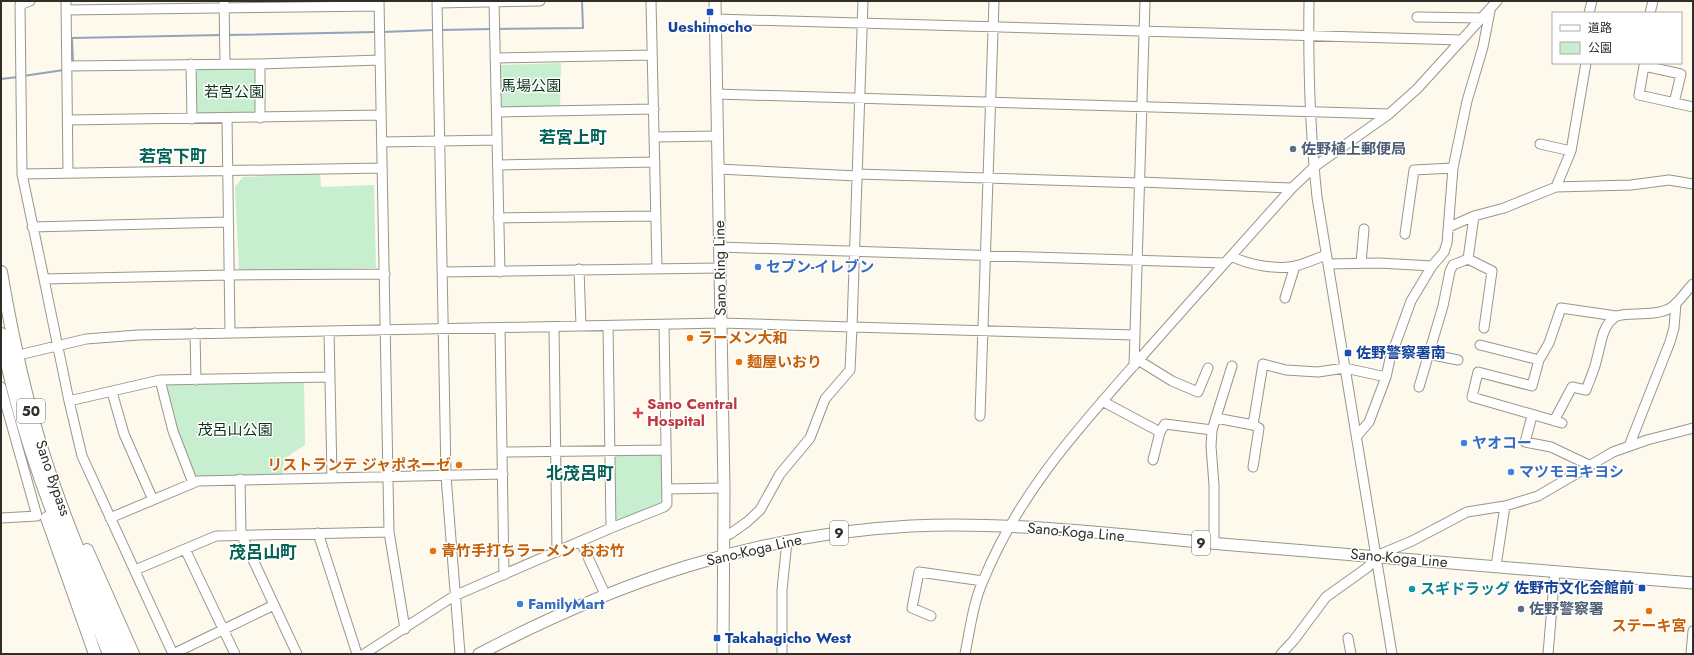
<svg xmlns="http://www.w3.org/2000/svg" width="1694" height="655" font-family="Jost,'Noto Sans JP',sans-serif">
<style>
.green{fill:#c6eecf}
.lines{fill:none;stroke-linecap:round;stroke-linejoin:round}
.stream{stroke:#92a3bc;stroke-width:2}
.minor-casing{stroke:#999689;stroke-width:11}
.major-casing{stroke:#999689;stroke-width:13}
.highway-casing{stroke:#999689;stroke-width:14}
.minor{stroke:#fff;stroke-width:9}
.major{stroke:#fff;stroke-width:11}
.highway{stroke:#fff;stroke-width:12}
.transit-dot{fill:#1a4fb4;stroke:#fff;stroke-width:1.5}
.service-dot{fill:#5c6f8a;stroke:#fff;stroke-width:1.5}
.shop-dot{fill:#3f7fe0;stroke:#fff;stroke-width:1.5}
.food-dot{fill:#e8710a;stroke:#fff;stroke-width:1.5}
.health-dot{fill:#e0444e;stroke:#fff;stroke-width:1.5}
.culture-dot{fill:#0f9aa8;stroke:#fff;stroke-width:1.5}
.labels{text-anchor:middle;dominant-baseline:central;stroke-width:3;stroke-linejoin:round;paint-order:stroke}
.shield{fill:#fff;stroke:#6d6d69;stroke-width:1}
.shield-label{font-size:14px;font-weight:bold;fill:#2f2e29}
.transit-label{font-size:15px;font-weight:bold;fill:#164399;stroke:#fff;text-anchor:start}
.park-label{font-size:15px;fill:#0b3219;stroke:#fff}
.service-label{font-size:15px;font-weight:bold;fill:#4e5e75;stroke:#fff;text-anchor:start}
.shop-label{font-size:15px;font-weight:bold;fill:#366cbe;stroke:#fff;text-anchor:start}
.street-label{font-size:15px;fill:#2f2e29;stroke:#fff}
.food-label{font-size:15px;font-weight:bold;fill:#c56008;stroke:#fff;text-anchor:start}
.health-label{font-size:15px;font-weight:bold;fill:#be3a42;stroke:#fff;text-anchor:start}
.culture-label{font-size:15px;font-weight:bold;fill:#0d838f;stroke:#fff;text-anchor:start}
.quarter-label{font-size:17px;font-weight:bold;fill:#036256;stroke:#fff}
</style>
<rect width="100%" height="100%" fill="#fdf9ec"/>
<path class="green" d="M561,63l-1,44 -59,2v-44z
M259,65v52h-61l-3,-4v-42l4,-4z
M320,174l1,13 53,-2 2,83 -137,3 -4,-84 8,-10z
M304,381l1,64 -21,14 -1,17 -86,2 -24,-58 -6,-35z
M663,453l1,50 -45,18 -5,-4 1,-63z"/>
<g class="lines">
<path class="stream" d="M497,29l86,-1 -1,-27
M441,30l51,-1
M383,32l51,-2
M227,35l149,-3
M73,63l-1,-25 150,-3
M23,76l41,-6
M1,79l17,-2"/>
<defs>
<path id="minor" d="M30,1l-10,4 2,169 22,105 185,-4 156,-1
M66,1l2,172
M224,1l1,63
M379,1l10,531 16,97
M437,1l9,475 14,178
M651,1l6,267
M1309,1c-1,66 1,131 8,196l75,457
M494,2l6,270
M437,3l103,-2
M66,10l313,-4
M1589,13l3,-12
M1650,13l3,-12
M1417,17l65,1
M715,19l747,21
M495,58l157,-3
M191,64l1,55
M67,66l193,-2 120,-4
M716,94l673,20
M1674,103l7,-29 -37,-8 -5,29 54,12
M497,112l157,-3
M227,118l3,215
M260,118v-54
M68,120l313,-5
M654,137l63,-1
M382,142l115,-2
M1540,144l31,7
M498,165l157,-3
M718,169l139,7
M22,174l360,-6
M857,174l283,9
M1140,182l152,6
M1556,187l15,-36 15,-88
M1474,216l-6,43 24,12 -8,57
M498,218l158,-2
M32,227l196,-5
M1449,227l25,-11 30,-8 52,-21 75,-2 38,-5 24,4
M1405,234l9,-64 39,-2
M719,247l506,16
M1231,256c17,9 46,14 65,10 10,-3 20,-7 30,-11
M1361,263l3,-34
M1328,264l51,-1 53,3
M579,269l2,57
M442,272l277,-4
M44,279l25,122 91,-21 170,-3
M1285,298l10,-32
M608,326l3,202
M554,327l3,225
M500,329l4,246
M329,331l3,146
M195,333l1,47
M1480,345l59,15
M23,354l63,-15 52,-4 583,-12 131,4 11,-326
M1428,354l30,6
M1138,360l34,21 26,11 10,-24
M1134,366l11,-365
M160,380l13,51 20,52
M1,387l36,129 -36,2
M1419,387l24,-81 7,-35 3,-6 15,-6
M112,392l12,42 29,66
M69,401l13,55 91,198
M1102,401l58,31
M980,416l14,-415
M1532,416l-7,26 26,5 38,18
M1216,418l37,7 6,3 -6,39
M1554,421l18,-34 14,3c4,-11 9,-21 11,-32 4,-14 5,-32 18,-41 9,-6 41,1 57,-10 8,-6 14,-16 21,-23
M1562,423l-90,-26 6,-25 54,14 7,-26 10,-17 12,-35 55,8
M1253,425l10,-61 23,6 32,2 27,-4 41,9
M1357,436l12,-14 17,-45 4,-18 21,-58 21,-35 12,-14 3,-9 6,-75 14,-67 16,-54 7,-36
M1629,446l41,-104 4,-14 2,-25
M502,452l164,-2
M1153,460l7,-28 5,-8 47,6
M240,479l1,55 56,120
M667,489l57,-1
M110,518l88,-37 305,-7
M318,533l39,121
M724,536l6,-2 17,-12 13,-12 20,-36 30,-36 15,-39 25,-29 2,-43 283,8
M581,542l24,52
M1214,544v-59l-3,-39 1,-16 20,-64
M185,549l50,105
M1496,566l9,-60
M135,570l81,-34 173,-4
M931,616l-19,-8 7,-36 64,9
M1348,638l3,16
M173,654l101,-49
M364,654l90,-58 157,-68 53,-21 3,-3 -3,-179
M782,654v-64l5,-49
M965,654c5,-24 8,-51 18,-73 35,-86 92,-149 152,-217 52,-59 105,-118 157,-176l22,-21 75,-53 28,-25 80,-88
M1281,654l13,-14 32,-43 42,-30 8,-11 36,-15 55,-29 38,-6 33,-10 75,-44 34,-12 46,-12
M1548,654l7,-83
M1691,654l2,-23"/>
<path id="major" d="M715,1l9,487 -1,166
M479,654c137,-72 276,-120 432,-128 112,-5 224,11 335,20 149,13 298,25 447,37"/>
<path id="highway" d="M1,272c11,64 24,128 45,190 21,65 49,128 75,192
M1,334c20,110 66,216 108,320
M47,518l48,136
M87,550l46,104"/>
</defs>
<use href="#minor" class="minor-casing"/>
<use href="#major" class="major-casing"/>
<use href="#highway" class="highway-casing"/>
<use href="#minor" class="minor"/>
<use href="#major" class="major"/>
<use href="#highway" class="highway"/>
</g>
<g class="transit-dot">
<rect x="706" y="8" width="8" height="8" rx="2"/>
<rect x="1344" y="349" width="8" height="8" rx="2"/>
<rect x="1638" y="584" width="8" height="8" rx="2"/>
<rect x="713" y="634" width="8" height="8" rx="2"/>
</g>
<g class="service-dot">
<circle cx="1293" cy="149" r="4"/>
<circle cx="1521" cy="609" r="4"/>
</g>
<g class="shop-dot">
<circle cx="758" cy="267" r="4"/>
<circle cx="1464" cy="443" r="4"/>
<circle cx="1511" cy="472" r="4"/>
<circle cx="520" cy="604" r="4"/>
</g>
<g class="food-dot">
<circle cx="690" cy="338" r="4"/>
<circle cx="739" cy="362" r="4"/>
<circle cx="459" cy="465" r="4"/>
<circle cx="433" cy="551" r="4"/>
<circle cx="1649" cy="611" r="4"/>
</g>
<path class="health-dot" d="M636 407h4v4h4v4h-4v4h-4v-4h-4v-4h4z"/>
<circle class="culture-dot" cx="1412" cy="589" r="4"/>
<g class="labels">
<g class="shield">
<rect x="17" y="399" width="28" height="24" rx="3"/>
<rect x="830" y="521" width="18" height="24" rx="3"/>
<rect x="1192" y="531" width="18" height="24" rx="3"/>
</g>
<g class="shield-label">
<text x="31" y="411">50</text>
<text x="839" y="533">9</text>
<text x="1201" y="543">9</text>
</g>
<g class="transit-label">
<text x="710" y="27" text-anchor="middle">Ueshimocho</text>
<text x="1356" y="353">佐野警察署南</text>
<text x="1634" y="588" text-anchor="end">佐野市文化会館前</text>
<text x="725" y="638">Takahagicho West</text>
</g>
<g class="park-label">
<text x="531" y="86">馬場公園</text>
<text x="234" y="92">若宮公園</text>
<text x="235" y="430">茂呂山公園</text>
</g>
<g class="service-label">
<text x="1301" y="149">佐野植上郵便局</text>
<text x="1529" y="609">佐野警察署</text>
</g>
<g class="shop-label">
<text x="766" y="267">セブン-イレブン</text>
<text x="1472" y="443">ヤオコー</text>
<text x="1519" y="472">マツモヨキヨシ</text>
<text x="528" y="604">FamilyMart</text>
</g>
<g class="street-label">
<text transform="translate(720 268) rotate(-91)">Sano Ring Line</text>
<text transform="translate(53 478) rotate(71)">Sano Bypass</text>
<text transform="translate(1076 532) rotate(5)">Sano-Koga Line</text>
<text transform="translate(754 550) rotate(-13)">Sano-Koga Line</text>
<text transform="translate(1399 558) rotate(5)">Sano-Koga Line</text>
</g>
<g class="food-label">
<text x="698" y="338">ラーメン大和</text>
<text x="747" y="362">麺屋いおり</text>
<text x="451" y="465" text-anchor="end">リストランテ ジャポネーゼ</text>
<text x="441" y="551">青竹手打ちラーメン おお竹</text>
<text x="1649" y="626" text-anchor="middle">ステーキ宮</text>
</g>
<g class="health-label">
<text x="647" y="404">Sano Central<tspan x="647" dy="17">Hospital</tspan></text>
</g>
<g class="culture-label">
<text x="1420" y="589">スギドラッグ</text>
</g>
<g class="quarter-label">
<text x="573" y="137">若宮上町</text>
<text x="173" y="156">若宮下町</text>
<text x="580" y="473">北茂呂町</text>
<text x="263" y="552">茂呂山町</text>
</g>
</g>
<rect width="1694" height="655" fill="none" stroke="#2f2e29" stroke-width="4"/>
<rect x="1552" y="12" width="130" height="52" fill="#ffffff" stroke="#acaba9"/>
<rect x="1560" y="25" width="20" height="6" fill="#ffffff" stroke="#acaba9"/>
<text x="1588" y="32" font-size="12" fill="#2f2e29">道路</text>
<rect x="1560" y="42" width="20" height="12" fill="#c6eecf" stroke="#acaba9"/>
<text x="1588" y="52" font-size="12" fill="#2f2e29">公園</text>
</svg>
